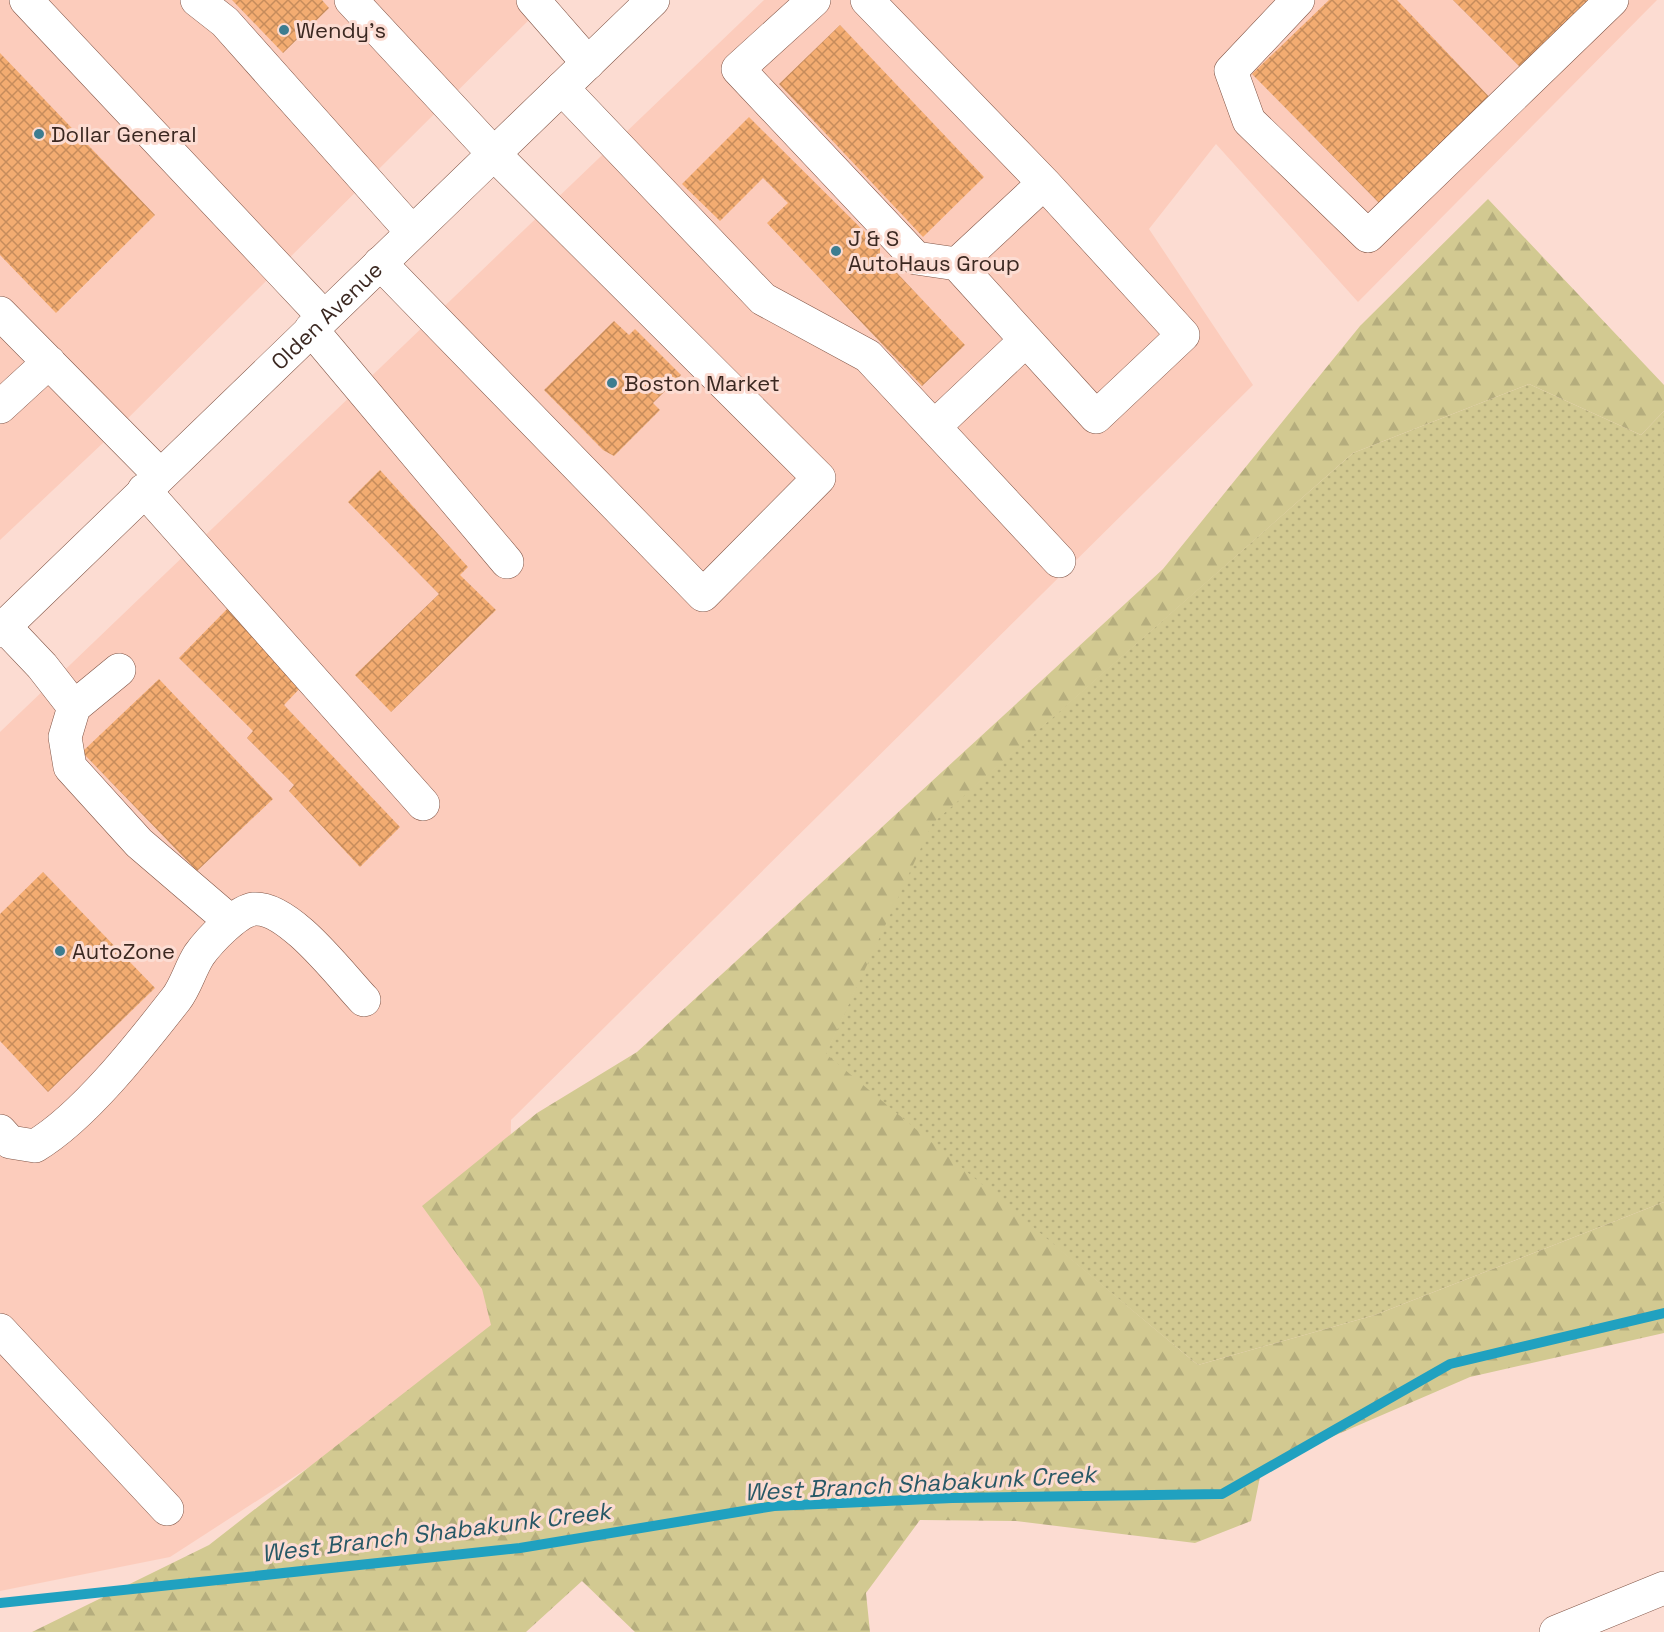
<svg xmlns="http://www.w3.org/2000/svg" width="1664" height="1632" font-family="'Space Grotesk',sans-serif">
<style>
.built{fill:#fcccbc}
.grass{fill:url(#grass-dots)}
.forest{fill:url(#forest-firs)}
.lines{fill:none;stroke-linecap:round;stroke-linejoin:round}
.stream{stroke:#20a1c0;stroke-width:10}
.building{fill:url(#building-cross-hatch)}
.minor-casing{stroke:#815546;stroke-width:34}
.major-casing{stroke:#815546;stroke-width:34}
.minor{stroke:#fff;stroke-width:33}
.major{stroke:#fff;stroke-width:33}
.poi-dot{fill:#3d7d90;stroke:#fcdcd2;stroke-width:2}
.labels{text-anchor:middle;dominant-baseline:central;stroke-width:6;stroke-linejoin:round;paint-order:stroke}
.poi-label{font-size:22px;fill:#3b2821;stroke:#fcdcd2;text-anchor:start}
.street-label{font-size:22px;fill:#3b2821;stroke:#fcdcd2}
.water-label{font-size:24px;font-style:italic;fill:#275866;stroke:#fcdcd2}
</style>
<defs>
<pattern id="grass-dots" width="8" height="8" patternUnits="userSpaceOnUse" patternTransform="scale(1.5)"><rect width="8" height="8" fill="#d2c991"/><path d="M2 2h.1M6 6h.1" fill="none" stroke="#b5ad7d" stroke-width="1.8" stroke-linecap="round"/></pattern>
<pattern id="forest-firs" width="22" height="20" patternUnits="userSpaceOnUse" patternTransform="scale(1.5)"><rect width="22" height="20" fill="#d2c991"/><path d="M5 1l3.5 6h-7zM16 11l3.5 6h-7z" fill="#b5ad7d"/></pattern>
<pattern id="building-cross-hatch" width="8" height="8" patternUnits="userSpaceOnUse" patternTransform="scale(1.5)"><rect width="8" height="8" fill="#f3ac71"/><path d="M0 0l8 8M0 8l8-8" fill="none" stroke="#c68c5c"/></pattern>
</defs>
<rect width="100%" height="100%" fill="#fcdcd2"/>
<path class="built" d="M0,0h549l-445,442 -104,98z
M764,0h893l-299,302 -142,-158 -67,85 104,156 -742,735 -4,219 -337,218 -170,34v-859z"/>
<path class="grass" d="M1529,384l112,51 23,-24v791l-289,113 -177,50 -373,-310 106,-231 422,-371z"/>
<path class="forest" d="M1488,199l176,186v26l-23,24 -112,-51 -176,69 -421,371 -106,230 372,311 177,-50 289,-113v131l-194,44 -208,90 -11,54 -56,22 -179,-22 -96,-1 -54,73 4,39h-235l-53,-51 -56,51h-494l177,-87 282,-220 -9,-36 -60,-83 115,-93 100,-61 526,-483 197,-243z"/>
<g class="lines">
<path class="stream" d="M0,1603l520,-55 254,-42 178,-8 270,-4 228,-130 214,-51"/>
</g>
<path class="building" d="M232,0h90l7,8 -46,45z
M1329,0h68l99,104 -112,104 -132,-134z
M1453,0h151l-76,75z
M840,25l144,152 -61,60 -144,-153z
M0,53l155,162 -99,98 -56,-58z
M749,117l131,130v8l85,90 -43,41 -155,-163 21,-20 -25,-25 -43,43 -38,-37z
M614,321l15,14 6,-6 46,46 -28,28 7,7 -46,46 -11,-6 -59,-60z
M380,470l88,97 -8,8 36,35 -105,102 -36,-37 84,-81 -91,-92z
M230,606l75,77 -21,22 116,122 -40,40 -71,-76 5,-6 -47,-47 6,-7 -74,-73z
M159,679l114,120 -76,72 -115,-119z
M43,872l112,116 -107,104 -48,-51v-127z"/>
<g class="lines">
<defs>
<path id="minor" d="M26,0l298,317
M197,0l28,22 187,210
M351,0l144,155 324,323 -116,117 -323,-332
M533,0l55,63
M814,0l-76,69 178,189 41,6
M867,0l177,183 139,152 -87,82 -139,-153 87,-81
M1298,0l-67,71 18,50 119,115 244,-236
M562,88l201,211 105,57 191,205
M0,313l160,162
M311,329l196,233
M0,407l49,-45
M934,427l92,-87
M144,490l279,314
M5,627l37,39 32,41
M119,670l-45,37 -9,30 5,30 69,76 91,78
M0,1131l10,11 25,4c49,-29 105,-101 141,-147 10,-13 14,-30 23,-44 10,-14 38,-44 55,-46 35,-3 87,67 110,91
M0,1330l167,179
M1556,1632l108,-44"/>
<g id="major">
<path id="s1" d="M0,631l653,-631"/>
</g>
</defs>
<use href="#minor" class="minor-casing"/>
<use href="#major" class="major-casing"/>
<use href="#minor" class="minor"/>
<use href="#major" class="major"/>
</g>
<g class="poi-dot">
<circle cx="284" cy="30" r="6"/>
<circle cx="39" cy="134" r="6"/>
<circle cx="836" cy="251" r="6"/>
<circle cx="612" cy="383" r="6"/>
<circle cx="60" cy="951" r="6"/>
</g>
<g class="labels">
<g class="poi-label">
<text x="296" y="30">Wendy's</text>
<text x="51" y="134">Dollar General</text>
<text x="848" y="238">J &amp; S<tspan x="848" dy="25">AutoHaus Group</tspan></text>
<text x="624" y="383">Boston Market</text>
<text x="72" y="951">AutoZone</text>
</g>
<g class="street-label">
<text stroke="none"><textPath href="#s1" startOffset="454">Olden Avenue</textPath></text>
</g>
<g class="water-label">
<text transform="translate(920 1483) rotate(-3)">West Branch Shabakunk Creek</text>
<text transform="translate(436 1532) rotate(-7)">West Branch Shabakunk Creek</text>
</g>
</g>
</svg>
